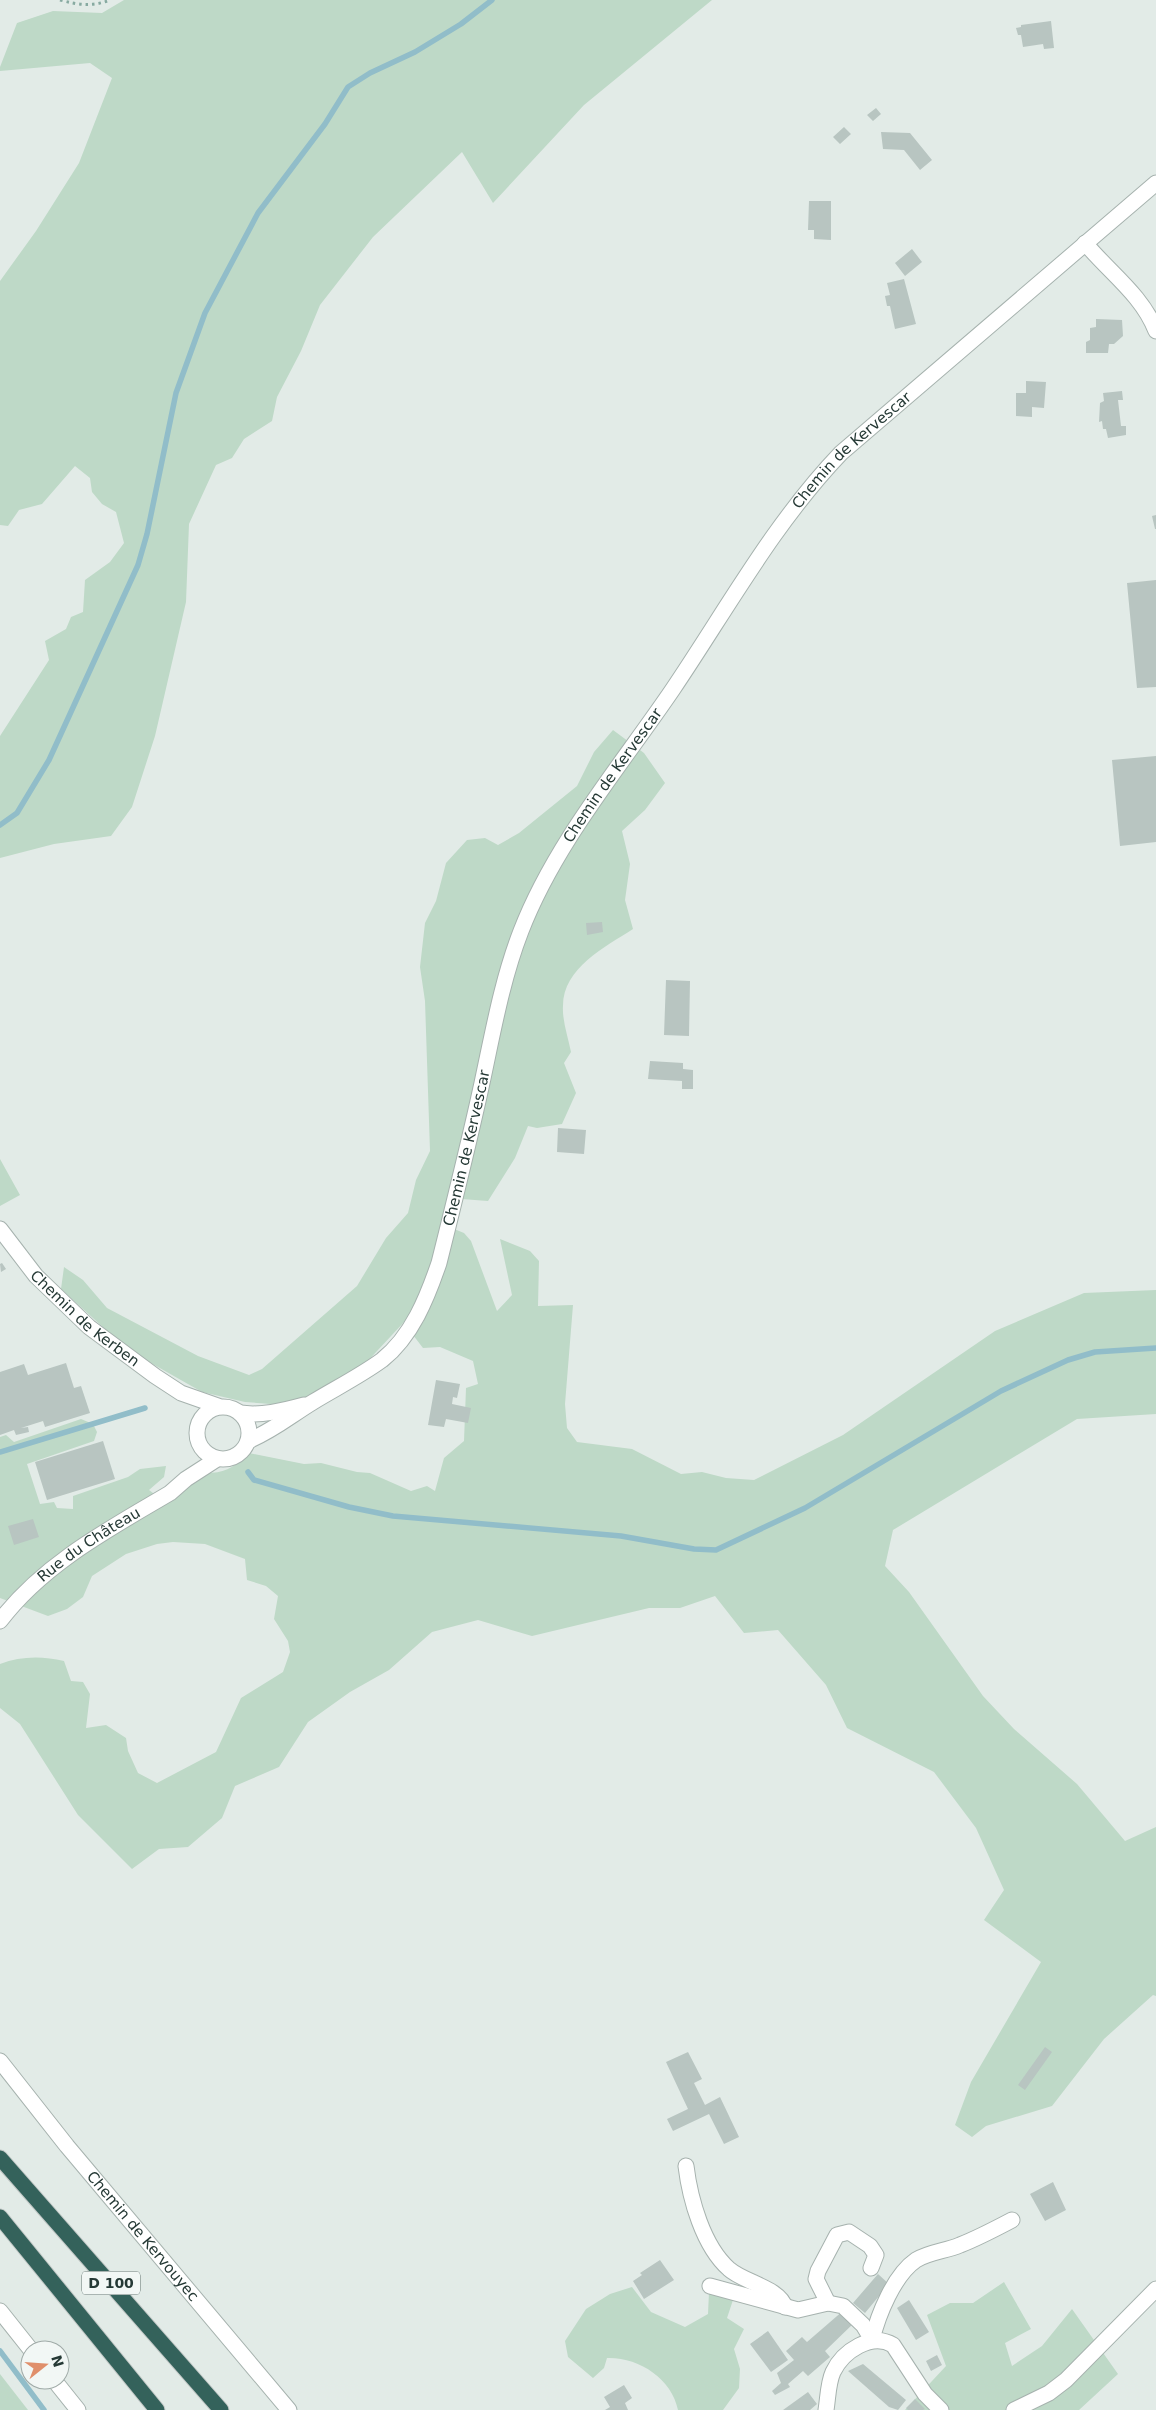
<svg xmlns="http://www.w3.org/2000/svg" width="1156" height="2410" font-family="'DejaVu Sans',sans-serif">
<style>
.green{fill:#bed9c7}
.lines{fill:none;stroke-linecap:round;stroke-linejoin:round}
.stream{stroke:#91bdc9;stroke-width:5.5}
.building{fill:#b8c5c1}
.minor-casing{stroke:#a6b2ae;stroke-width:17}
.highway-casing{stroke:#c2c8c6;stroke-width:17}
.path{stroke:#87aaa1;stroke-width:3;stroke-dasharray:2.5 4;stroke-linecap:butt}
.minor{stroke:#fff;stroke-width:15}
.highway{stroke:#34625b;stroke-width:15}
.labels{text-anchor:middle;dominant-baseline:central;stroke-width:4;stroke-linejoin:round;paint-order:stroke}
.shield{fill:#f2f7f5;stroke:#62726f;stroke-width:1}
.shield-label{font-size:14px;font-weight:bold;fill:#253935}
.street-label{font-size:15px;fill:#253935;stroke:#f2f7f5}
</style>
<rect width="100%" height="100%" fill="#e2ebe7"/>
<path class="green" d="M124,0h588l-128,105 -91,98 -31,-51 -89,85 -53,68 -19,46 -24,46 -5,24 -28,18 -12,19 -16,7 -27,59 -3,78 -31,134 -23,71 -21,29 -57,8 -54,14v-122l49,-76 -4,-19 21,-12 5,-12 12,-5 2,-32 25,-18 14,-19 -8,-31 -14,-8 -10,-12 -2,-14 -15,-12 -33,38 -23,6 -11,16 -8,-1v-244l36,-50 43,-68 33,-85 -22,-15 -90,8v-4l17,-44 36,-12 49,2z
M613,730l31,23 21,30 -20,27 -23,21 8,33 -5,36 8,29c-28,18 -70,39 -70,77 -1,14 5,31 8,46l-7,11 12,30 -14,31 -25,4 -9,-2 -13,32 -27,43 -40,-3 -6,26 22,9 7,8 26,70 15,-16 -12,-56 30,12 9,10 -1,45 35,-1 -8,99 2,24 10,14 55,7 49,25 21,-2 24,6 28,2 89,-45 152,-104 89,-38 72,-3v124l-79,5 -184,111 -8,36 24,26 74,104 31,33 63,55 48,57 31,-14v169l-3,-1 -49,44 -52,67 -66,20 -14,11 -17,-12 16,-43 70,-120 -57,-42 20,-30 -28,-62 -42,-56 -87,-44 -21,-43 -48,-55 -34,3 -29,-37 -35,12h-31l-117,28 -54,-16 -46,12 -43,38 -39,22 -42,30 -29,45 -44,19 -13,32 -34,29 -29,2 -27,20 -54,-54 -58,-91 -20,-16v-44c21,-8 42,-8 64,-3l7,20 12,1 7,12 -4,34 20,-3 20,13 2,13 10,22 19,10 59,-31 25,-54 42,-26 7,-20 -2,-11 -14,-22 4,-23 -12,-10 -19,-6 -2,-21 -40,-15 -32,-2 -16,2 -31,10 -34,22 -9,21 -16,12 -19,7 -48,-18v-161l6,-2 8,7 67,-23 12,5 4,8 -3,9 -67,23 13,40 14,-2 3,6 16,1v-13l55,-19 12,-8 26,-3 -2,11 -15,13 12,9 40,-28c20,6 35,-5 48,-18l55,11 17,-1 36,9 13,1 41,18 16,-5 8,5 9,-33 20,-17 2,-53 12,-4 -5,-23 -33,-14 -17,1 -10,-13 11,-14h-19l-41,44 -53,33 -28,7 -38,-3 -43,-10 -74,-42 -67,-61 3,-22 19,13 24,28 91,48 51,19 13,-6 95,-83 29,-48 22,-25 8,-33 14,-29 -5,-150 -5,-34 5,-44 11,-22 10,-38 21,-23 18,-2 13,7 21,-12 58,-47 17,-34z
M0,1159l20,36 -20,11z
M1004,2282l27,47 -26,14 7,23 30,-20 30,-37 46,65 -39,36h-174l41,-44 -19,-51 23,-12h23z
M632,2287l19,25 34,15 23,-13 1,-22 24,8 -6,18 17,11 -10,20 6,20 -1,19 -16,22h-45c-6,-31 -39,-53 -71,-52l-3,10 -11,10 -25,-21 -3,-16 21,-32 24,-15z
M0,2374l28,36h-28z"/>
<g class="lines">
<path class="stream" d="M0,825l17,-12 32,-53 89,-195 9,-31 29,-141 29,-80 53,-100 67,-89 23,-37 22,-14 45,-21 46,-28 31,-24
M0,1452l145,-44
M248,1472l6,8 95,27 44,9 228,20 73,13 22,1 89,-42 196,-117 67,-31 27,-8 61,-4
M0,2351l44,59"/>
</g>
<path class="building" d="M1051,21l3,27 -10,1 -1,-5 -20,3 -2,-12h-3l-2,-7 5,-1v-2z
M876,108l5,6 -8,7 -6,-6z
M844,127l7,7 -11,10 -7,-7z
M881,132l29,1 22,27 -12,10 -16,-20 -21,-1z
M809,201h22v39l-17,-1v-9h-6z
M912,249l10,13 -17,14 -10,-13z
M904,279l12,45 -21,5 -5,-23h-3l-2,-10 5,-1 -3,-12z
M1096,319l26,1 1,16 -9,8h-5l-1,9h-22v-11l4,-2v-12l6,-1z
M1026,381l20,1 -2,26 -12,-1v10l-16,-1v-23h10z
M1122,391l1,9h-5l3,26h5v9l-18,3 -2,-9h-3l-1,-8 -3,1 1,-19 4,-2 -1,-8z
M1156,515v14h-1l-3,-13z
M1156,580v107l-19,1 -10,-105z
M1156,756v86l-36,4 -8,-86z
M602,922l1,10 -16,3 -1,-12z
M666,980l24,1 -1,55 -25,-1z
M650,1061l33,2v6l10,1v19h-11v-8l-34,-2z
M558,1128l28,2 -2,24 -27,-2z
M2,1263l4,6 -5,3 -1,-8z
M66,1363l8,25 7,-2 9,27 -45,14 -2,-6 -22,7 7,-1 1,5 -13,3 -2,-5 -14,5v-63l24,-8 4,11z
M436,1380l24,4 -3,14 -4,-1 -1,7 19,4 -3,15 -22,-4 -2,8 -16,-2z
M103,1441l12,38 -68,21 -12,-38z
M33,1519l6,18 -25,8 -6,-19z
M1045,2047l7,5 -27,38 -7,-5z
M688,2052l14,27 -8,4 11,22 15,-8 19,40 -15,7 -15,-30 -36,17 -6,-12 21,-10 -22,-47z
M1053,2182l13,28 -21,11 -15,-27z
M660,2260l14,20 -30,19 -11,-18 9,-6 -2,-2z
M878,2274l11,10 -24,29 -12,-10z
M909,2300l20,32 -13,8 -19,-32z
M844,2310l11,12 -30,29 5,6 -22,19 -5,-5 -15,13 2,3 -15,8 -3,-4 9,-8 -4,-10 17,-13 -8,-9 16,-14 5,5z
M768,2331l20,29 -17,12 -21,-28z
M937,2355l5,10 -11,6 -5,-10z
M863,2364l43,36 -8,10 -9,-3 -41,-36z
M624,2385l8,13 -7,5 3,7h-23l5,-3 -6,-10z
M808,2392l9,12 -7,6h-27z
M915,2399l10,10 -2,1h-15l-2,-2z"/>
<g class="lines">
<defs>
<g id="minor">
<path d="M1085,243c25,30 57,52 71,88"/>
<path id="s1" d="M0,1229l36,47 53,51 66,49 26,17 37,13"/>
<circle cx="223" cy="1433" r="26"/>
<path d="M240,1413c21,3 42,-2 64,-8"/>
<path id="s2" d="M248,1441c26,-11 42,-25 65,-39 23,-14 47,-26 69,-42 30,-24 45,-62 57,-97 15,-60 30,-120 43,-180 11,-51 20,-103 39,-152 34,-88 99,-164 152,-242 54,-80 101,-166 168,-236l315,-270"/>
<path id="s3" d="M0,1621c43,-57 109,-92 170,-128l16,-14 31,-20"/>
<path id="s4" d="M0,2061l67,85 222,264"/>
<path d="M686,2166c4,33 17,80 43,103 14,13 51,19 56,38"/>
<path d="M710,2286l88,24 30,-7 15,3 20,19 9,15"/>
<path d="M828,2303l-12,-24 2,-8 19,-36 12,-3 21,14 6,9 -5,13"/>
<path d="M0,2311l31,39"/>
<path d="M872,2340c6,-25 22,-65 44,-80 13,-8 30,-9 44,-15 18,-7 35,-16 52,-25"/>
<path d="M54,2380l24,30"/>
<path d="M826,2410c2,-12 2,-27 7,-38 10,-21 39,-40 60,-27l32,49 16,16"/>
<path d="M1014,2410l35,-17 17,-13 90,-91"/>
</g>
<path id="highway" d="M0,2158l221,252
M0,2217l157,193"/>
</defs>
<use href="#minor" class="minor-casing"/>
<use href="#highway" class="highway-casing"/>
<path class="path" d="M60,0c19,5 32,7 50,0"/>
<use href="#minor" class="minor"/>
<use href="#highway" class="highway"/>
</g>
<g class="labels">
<rect class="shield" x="82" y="2271.5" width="58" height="23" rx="4"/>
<g class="shield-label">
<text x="111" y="2283">D 100</text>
</g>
<g class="street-label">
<text stroke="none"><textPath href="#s2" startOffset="1199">Chemin de Kervescar</textPath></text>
<text stroke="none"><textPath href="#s2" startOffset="794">Chemin de Kervescar</textPath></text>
<text stroke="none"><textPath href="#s2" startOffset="389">Chemin de Kervescar</textPath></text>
<text stroke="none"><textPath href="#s1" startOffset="124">Chemin de Kerben</textPath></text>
<text stroke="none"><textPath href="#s3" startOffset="118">Rue du Château</textPath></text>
<text stroke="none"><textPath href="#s4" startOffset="226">Chemin de Kervouyec</textPath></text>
</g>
</g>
<g transform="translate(45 2365) rotate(73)"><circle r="24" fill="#f2f7f5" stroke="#a0aba8"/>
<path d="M0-4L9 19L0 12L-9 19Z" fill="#e08f6b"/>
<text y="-8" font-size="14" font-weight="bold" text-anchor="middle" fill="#253935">N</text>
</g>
</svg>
